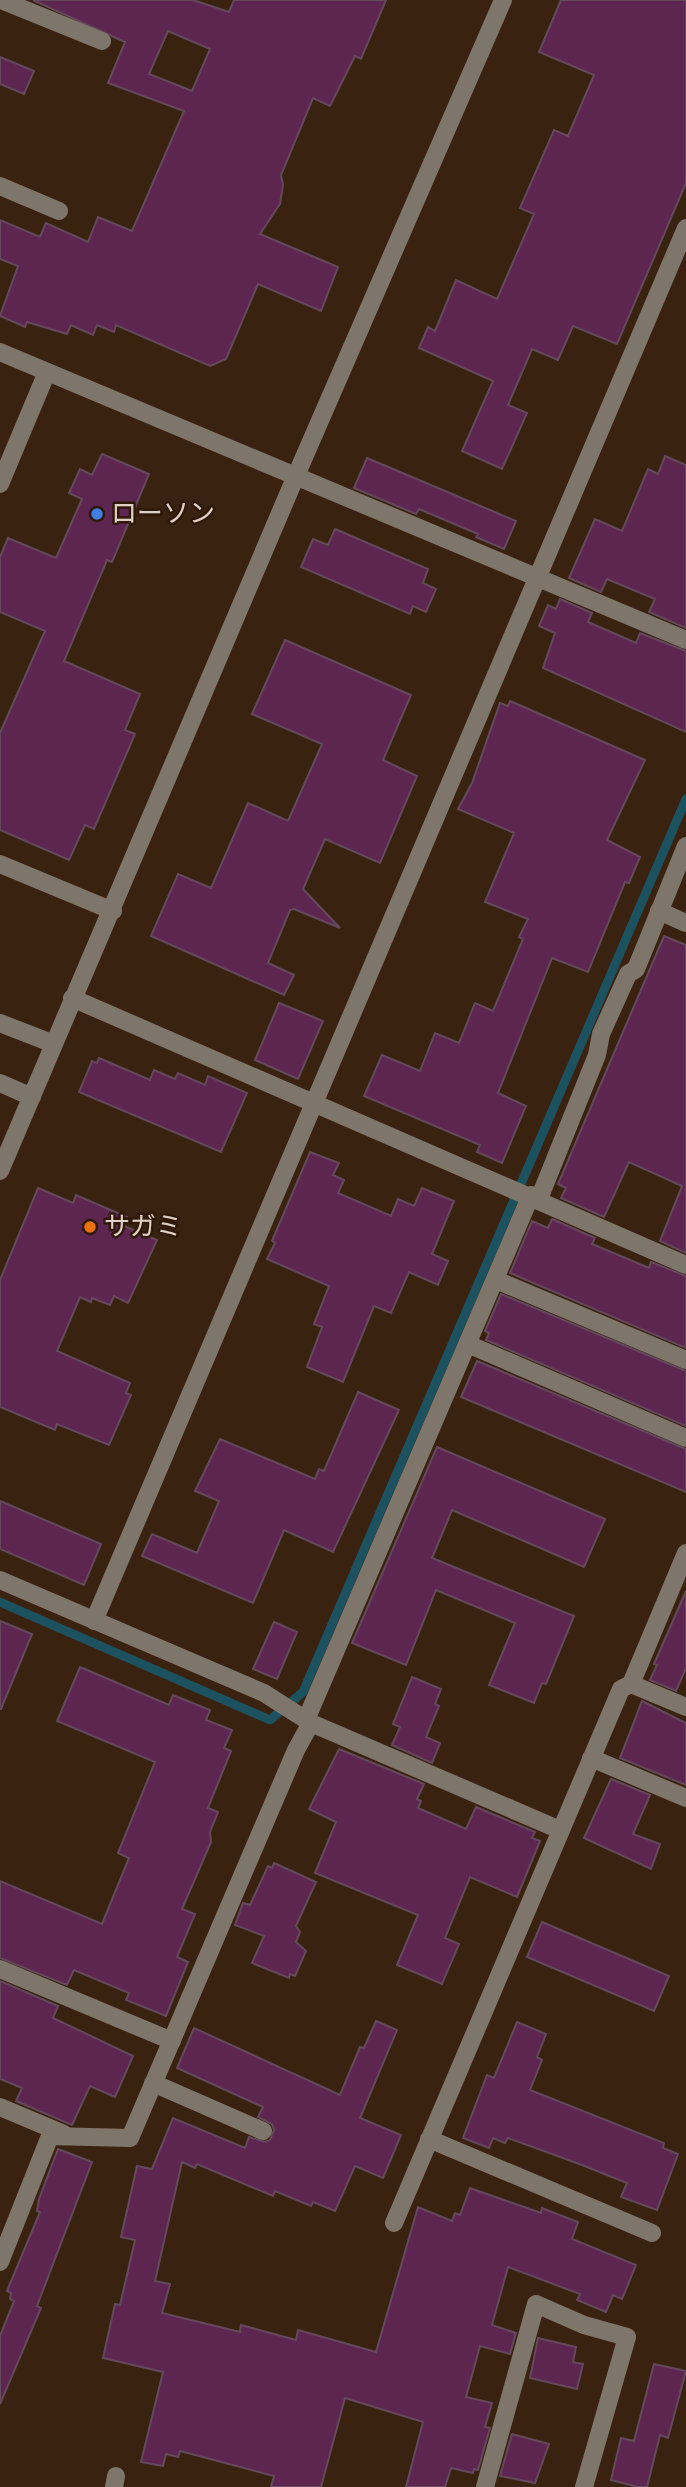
<svg xmlns="http://www.w3.org/2000/svg" width="686" height="2487" font-family="Spectral,'Noto Sans JP',serif">
<style>
.lines{fill:none;stroke-linecap:round;stroke-linejoin:round}
.stream{stroke:#1c525f;stroke-width:9}
.building{fill:#5d2650;stroke:#64495c;stroke-width:2;fill-rule:evenodd}
.minor{stroke:#7e766a;stroke-width:18}
.shop-dot{fill:#3f7fe0;stroke:#2f1808;stroke-width:2.5}
.food-dot{fill:#e8710a;stroke:#2f1808;stroke-width:2.5}
.labels{text-anchor:middle;dominant-baseline:central;stroke-width:5;stroke-linejoin:round;paint-order:stroke}
.poi-label{font-size:26px;fill:#e0cfc5;stroke:#2f1808;text-anchor:start}
</style>
<rect width="100%" height="100%" fill="#3a2211"/>
<g class="lines">
<path class="stream" d="M0,1602l270,118 33,-28 383,-893"/>
</g>
<path class="building" d="M33,0h160l36,12 5,-12h152l-25,59 -6,-3 -25,50 -17,-8 -32,77 2,10 -3,19 -20,30 78,33 -17,44 -63,-27 -32,75 -16,7 -94,-41 -2,7 -17,-7 -4,10 -22,-10 -4,9 -40,-12 -2,5 -25,-11 18,-50 -18,-7v-39l40,17 6,-14 42,19 10,-25 34,14 52,-120 -76,-28 17,-41zM168,31l42,18 -18,42 -43,-17z
M561,0h125v183l-69,161 -44,-18 -15,34 -26,-11 -24,56 19,8 -25,56 -40,-18 31,-70 -74,-33 9,-21 7,4 21,-51 41,19 37,-85 -14,-6 34,-78 14,6 26,-61 -55,-23z
M0,57l34,14 -10,23 -24,-10z
M102,454l47,20 -37,88 -5,-2 -43,101 76,33 -15,36 10,4 -41,95 -9,-4 -16,35 -69,-30v-97l45,-102 -45,-19v-55l8,-19 48,20 26,-59 -13,-6 11,-24 12,6z
M665,456l21,9v163l-37,-16 6,-13 -48,-20 -6,13 -32,-14 26,-59 27,12 26,-62 10,5z
M367,458l149,63 -12,28 -28,-12 2,-3 -59,-25 -3,5 -62,-26z
M335,529l93,40 -5,14 13,6 -10,23 -13,-6 -3,8 -109,-47 12,-28 15,6z
M560,599l32,14 -4,9 48,21 4,-10 46,18v81l-143,-64 12,-35 -16,-7 9,-21 8,4z
M285,640l126,55 -28,65 34,16 -37,87 -55,-24 -22,50 37,39 -46,-19 -4,1 -22,53 26,12 -10,20 -133,-59 27,-62 33,14 37,-85 40,18 34,-77 -70,-30z
M510,701l135,59 -38,80 33,17 -11,26 -4,-1 -37,90 -36,-14 -54,135 28,13 -24,57 -25,-11 3,-7 -116,-49 18,-41 38,16 15,-38 24,10 16,-40 18,8 30,-72 -4,-2 9,-18 -43,-17 29,-69 -56,-24 14,-26 28,-80 8,3z
M664,936l22,9v308l-26,-12 22,-55 -53,-24 -25,55 -43,-19 5,-10 -8,-4z
M279,1003l44,18 -25,58 -43,-19z
M99,1058l51,22 4,-10 21,9 3,-6 27,12 3,-9 39,17 -26,59 -142,-60 13,-31 5,2z
M310,1152l29,11 -6,12 11,5 -6,13 53,23 7,-17 16,7 8,-18 32,13 -22,53 16,7 -10,24 -29,-13 -18,41 -17,-7 -31,76 -36,-15 15,-40 -8,-3 15,-38 -62,-27 8,-16 -3,-2z
M38,1188l35,15 3,-8 51,22 -3,9 33,14 -29,63 -14,-7 -4,9 -18,-7 -1,4 -11,-5 -23,54 73,32 -4,10 5,2 -22,50 -52,-21 -2,6 -55,-23v-127z
M552,1219l43,19 -3,6 57,24 2,-6 35,14v72l-176,-75 22,-52 16,7z
M501,1294l185,77v55l-200,-86 3,-7 -4,-2z
M477,1361l209,88v43l-225,-95z
M358,1392l41,18 -66,142 -49,-22 -31,73 -111,-47 10,-22 45,19 22,-52 -24,-10 25,-52 95,40 4,-10 5,2z
M437,1447l168,72 -21,48 -132,-57 -20,48 142,58 -28,68 -4,-1 -8,20 -45,-18 26,-62 -79,-33 -30,75 -54,-22z
M0,1501l101,43 -17,41 -84,-36z
M686,1591v77l-10,23 -26,-11 7,-15 -3,-1z
M0,1621l32,13 -31,75h-1z
M274,1622l23,10 -20,47 -24,-10z
M80,1667l89,38 4,-10 37,15 -4,10 26,10 -8,18 7,3 -23,57 10,4 -8,20 1,10 -29,67 13,5 -18,43 11,5 -22,54 -40,-16 3,-7 -55,-23 -7,15 -67,-27v-77l102,43 27,-66 -11,-5 37,-91 -98,-41z
M412,1677l29,12 -6,15 4,2 -13,31 14,6 -8,20 -40,-18 8,-18 -7,-3z
M642,1701l44,22v62l-66,-27z
M339,1749l85,35 -7,15 4,2 -3,7 48,21 10,-22 59,25 -3,6 8,3 -23,56 -47,-20 -25,61 14,6 -17,40 -45,-19 21,-50 -103,-42 21,-51 -27,-13z
M611,1779l39,16 -17,39 27,10 -9,25 -67,-31z
M274,1863l42,19 -20,44 4,6 -4,10 10,9 -11,25 -5,-2 -1,4 -37,-15 12,-27 -29,-11 8,-22 7,2 18,-39 4,2z
M542,1922l127,54 -15,35 -127,-54z
M0,1981l58,25 -5,12 80,38 -18,41 -25,-11 -18,39 -56,-24 6,-13 -22,-9z
M376,2021l21,9 -37,88 41,17 -18,43 -28,-12 -20,45 -22,-9 -2,4 -36,-15 -2,5 -76,-32 -2,4 -13,-6 -27,119 15,3 -8,29 78,19 1,-7 55,15 2,-10 78,22 42,-145 34,14 3,-8 5,2 10,-27 71,25 1,-5 36,14 -6,17 64,26 -14,34 -9,-4 -7,17 -29,-12 3,-6 -72,-27 -16,58 24,8 -6,21 -30,-8 -14,51 26,6 -7,24 5,1 -12,42 -4,-1 -1,4 -22,-5 -6,19h-39l17,-65 -78,-24 -24,89h-50l3,-11 -94,-25 -2,6 -12,-3 -3,12 -22,-4 22,-90 -60,-14 12,-54 5,1 15,-65 -14,-3 16,-71 15,3 21,-51 72,30 4,-11 16,5 5,-2 4,-10 -2,-6 -14,-7 5,-10 -86,-39 17,-40 146,67 20,-48 4,1z
M517,2022l29,12 -9,23 5,3 -12,30 134,53 -1,5 15,6 -21,56 -36,-13 6,-14 -45,-18 -74,-27 -3,5 -12,-5 -4,10 -26,-10 24,-63 7,3z
M58,2149l34,13 -55,144 4,2 -41,96v-68l14,-35 -4,-2 1,-6 -4,-2 33,-79 -3,-1 2,-12z
M538,2338l38,9 -3,15 10,2 -6,25 -47,-11z
M654,2364l32,7 -18,67 -8,-3 -13,52h-9l-27,-7 10,-42 13,3z
M512,2434l37,10 -14,39 -35,-7z"/>
<g class="lines">
<path class="minor" d="M1,0l101,41
M0,186l59,25
M0,352l686,288
M0,484l47,-112
M0,864l113,47
M659,911l27,12
M72,998l614,267
M0,1023l54,21
M0,1083l32,14
M0,1171l295,-693 208,-478
M539,1199l58,-144 4,-21 27,-60 8,-5 50,-123
M496,1280l190,80
M470,1345l216,93
M0,1580l264,113 47,30 249,107
M94,1621l592,-1393
M631,1684l55,23
M306,1720l225,-525
M591,1758l95,40
M0,1969l172,72
M153,2083l110,48
M0,2107l64,27
M429,2139l223,94
M394,2223l227,-534 10,-5 55,-131
M0,2262l50,-126 80,2 166,-388 15,-27
M114,2487l2,-11
M485,2487l51,-183 48,21 43,12 -43,150"/>
</g>
<circle class="shop-dot" cx="97" cy="514" r="7"/>
<circle class="food-dot" cx="90" cy="1227" r="7"/>
<g class="labels">
<g class="poi-label">
<text x="111" y="514">ローソン</text>
<text x="104" y="1227">サガミ</text>
</g>
</g>
</svg>
